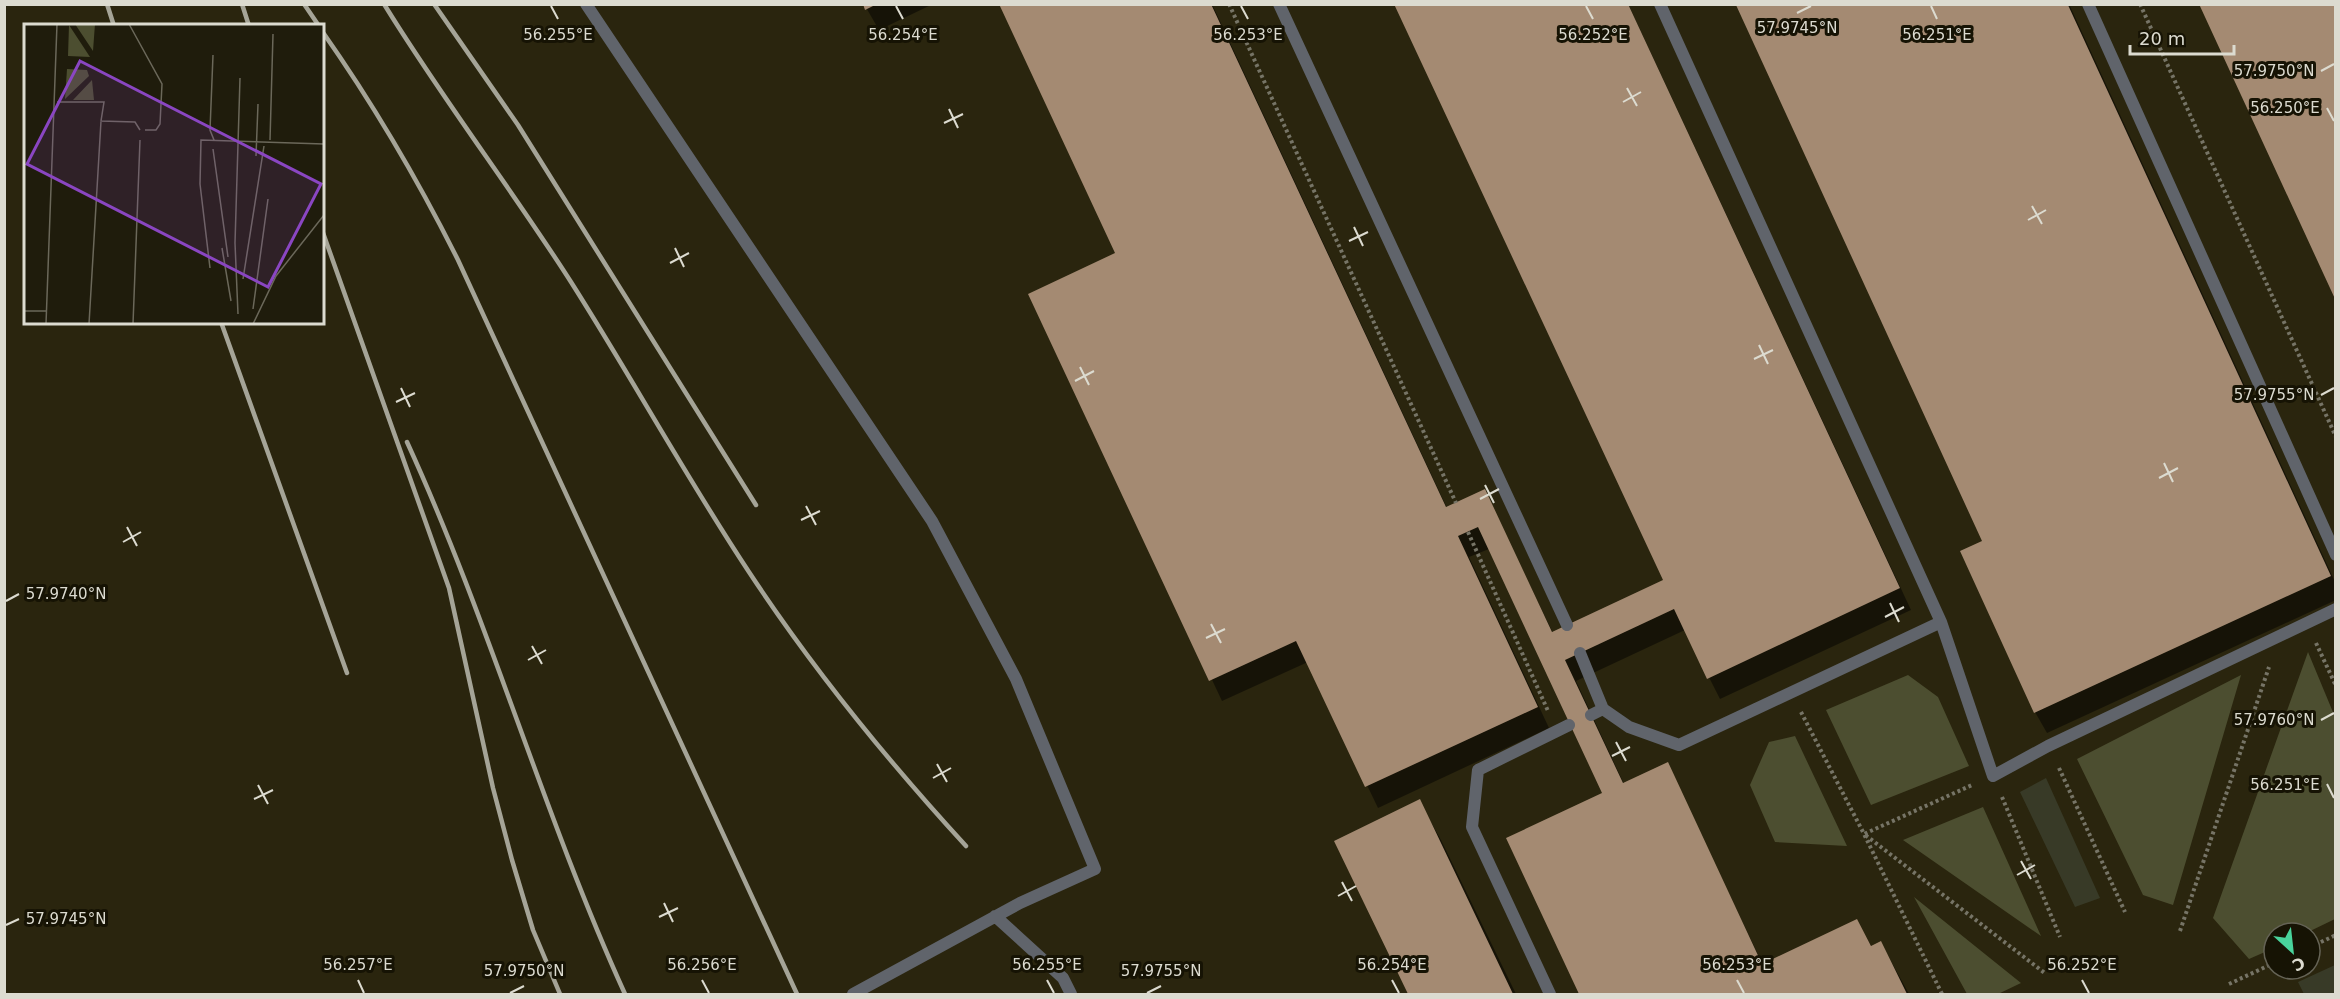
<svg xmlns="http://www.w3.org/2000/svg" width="2340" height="999" font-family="'DejaVu Sans',sans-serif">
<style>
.built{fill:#2a250e;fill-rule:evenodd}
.green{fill:#383a27}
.forest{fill:#4c4e30}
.shadow{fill:#0007}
.building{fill:#a48a72}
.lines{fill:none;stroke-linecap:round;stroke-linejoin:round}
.path{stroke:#767466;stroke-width:4;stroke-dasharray:3 3;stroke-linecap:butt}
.lane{stroke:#60646b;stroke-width:12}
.rail{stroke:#a5a497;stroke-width:4.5}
.ticks{fill:none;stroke:#dcdbd0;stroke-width:2}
.inset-road{fill:none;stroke:#6b685a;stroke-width:1.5}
.view{fill:#8a46c2;fill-opacity:0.15;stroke:#8a46c2;stroke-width:3}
.inset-edge{fill:none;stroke:#dcdbd0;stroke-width:3}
.ticks-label{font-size:15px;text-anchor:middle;fill:#dcdbd0;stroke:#161304;stroke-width:6;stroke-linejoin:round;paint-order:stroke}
</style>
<rect width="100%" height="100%" fill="#1f1c0c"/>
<path class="built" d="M5,5h2330v989h-2330zM26,26h296v296h-296zM2274,933h36v36h-36z"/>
<path class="green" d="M2046,778l54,120 -25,9 -55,-115z
M2335,965v29h-31l-6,-12z"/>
<path class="forest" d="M2308,652l27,65v202l-29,14h-32v15l-25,11 -36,-41z
M1908,675l30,22 31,69 -98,39 -45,-95z
M2241,675l-68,230 -30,-10 -66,-136z
M1795,736l52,110 -72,-4 -25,-57 19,-43z
M1983,807l58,129 -138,-96z
M1914,897l107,86 -23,11h-31z"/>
<path class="shadow" d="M864,4h69l-54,26z
M1001,4h211l235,504 37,-17 69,142 112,-53 -269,-576h232l283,606 -191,89 -35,-69 -109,51 48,103 43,-20 96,201 94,-44 15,26 9,-4 28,51h-329l-72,-155 96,-45 -115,-245 -20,8 80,171 -171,80 -70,-146 -86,39 -192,-407 87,-41z
M1738,4h331l267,580v16l-289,133 -12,-21 -51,-170z
M1419,801l22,39 75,154h-106l-74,-152z"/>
<path class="building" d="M863,4h14l-12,6z
M999,4h212l235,503 39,-18 67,143 111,-52 -269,-576h234l272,584 -193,91 -33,-70 -109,51 58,123 45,-21 94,202 95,-45 14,27 10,-5 26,53h-328l-73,-156 96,-45 -124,-266 -20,9 80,171 -173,80 -69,-146 -87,40 -181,-387 87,-41z
M2199,4h137v297z
M1736,5h332l263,571 -297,137 -74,-162 22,-10z
M1420,799l93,195h-105l-74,-153z"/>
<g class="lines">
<path class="path" d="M1229,4l227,499
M2140,4l196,433
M1468,532l80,179
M2316,643l20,43
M1801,712l63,122 108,-49
M2059,768l66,144
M2002,797l58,140
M2180,931l89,-264
M2310,947l26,-12
M2229,984l45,-21
M1942,994l-78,-160 182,140"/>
<path class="lane" d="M586,4l346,517 84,158 79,190 -75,34 -167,91
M1279,4l288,621
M1660,4l281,618
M2088,4l248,551
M1580,653l23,56 -12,6
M1603,709l26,18 50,18 262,-123 52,154 55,-30 288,-137
M995,916l68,62 8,16
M1550,994l-78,-167 6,-57 91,-45"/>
<path class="rail" d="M107,4l7,22
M242,4l7,22
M304,4l15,22
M384,4c59,96 127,184 187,278 61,96 115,195 178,290 64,97 138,188 217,274
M434,4l84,121 238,380
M322,31c52,74 96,149 136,229l339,734
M322,230l127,358 44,200 19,72 21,70 27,64
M221,322l126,351
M407,442c83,181 136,372 218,552"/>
</g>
<path class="ticks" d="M551,6l7,13M896,6l7,13M1241,6l7,13M1586,6l7,13M1931,6l6,13M1797,13l14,-7M2321,71l13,-7M1627,88l10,18M1623,102l18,-10M2327,108l7,13M949,109l9,19M944,123l19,-9M2032,206l10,18M2028,220l18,-10M1354,227l9,19M1349,241l19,-9M675,248l9,19M670,263l19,-10M1759,345l9,19M1754,359l19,-9M1080,367l9,18M1075,381l19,-10M401,388l9,19M2321,395l13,-7M396,402l19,-9M2164,463l9,19M2159,478l19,-10M1485,485l9,18M1480,499l19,-10M806,506l10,19M801,520l19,-9M127,527l10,19M123,542l18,-10M6,601l13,-7M1890,603l9,19M1885,617l19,-10M1211,624l10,19M1206,638l19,-9M532,646l10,18M528,660l18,-10M2321,720l13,-7M1616,742l10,19M1612,756l18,-9M937,764l10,18M933,778l18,-10M2327,784l7,14M258,785l10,19M254,799l19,-9M2021,861l10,18M2017,875l18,-10M1342,882l10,19M1338,896l18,-10M664,903l9,19M659,917l19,-9M6,925l13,-6M358,980l6,13M702,980l7,13M1047,980l7,13M1392,980l7,13M1737,980l7,13M2082,980l7,13M510,993l14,-7M1147,993l14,-7"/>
<g transform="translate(24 24)">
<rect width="300" height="300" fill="#1f1c0c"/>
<path d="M51,0h20l-2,27zM45,1l21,32 -22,-1zM43,45l20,1 2,6 -24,23zM68,56l2,20h-21z" fill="#4c4e30"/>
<path class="inset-road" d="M105,0l33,60 -2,40 -4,6h-11M273,0h25M189,31l-3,75 4,10M33,78h47l-3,19 34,1 5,8M246,116l3,-106M189,125l15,108M232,132l2,-52M198,224l9,53M186,244l-10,-84 1,-44 123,4M219,255l21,-133M229,285l15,-110M0,287h23M214,290l-3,-71 5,-165M22,300l11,-300M65,300l12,-203M109,300l7,-184M229,300l23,-48 48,-61"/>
<path class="view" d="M56,37l241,123 -53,103 -241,-123z"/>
<rect width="300" height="300" class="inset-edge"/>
</g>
<g class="ticks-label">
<text x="1797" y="33">57.9745°N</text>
<text x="558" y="40">56.255°E</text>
<text x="903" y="40">56.254°E</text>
<text x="1248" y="40">56.253°E</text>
<text x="1593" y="40">56.252°E</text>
<text x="1937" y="40">56.251°E</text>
<text x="2274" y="76">57.9750°N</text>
<text x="2285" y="113">56.250°E</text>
<text x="2274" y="400">57.9755°N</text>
<text x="66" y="599">57.9740°N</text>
<text x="2274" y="725">57.9760°N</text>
<text x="2285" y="790">56.251°E</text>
<text x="66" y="924">57.9745°N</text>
<text x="358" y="970">56.257°E</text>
<text x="702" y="970">56.256°E</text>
<text x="1047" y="970">56.255°E</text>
<text x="1392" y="970">56.254°E</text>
<text x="1737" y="970">56.253°E</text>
<text x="2082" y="970">56.252°E</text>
<text x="524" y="976">57.9750°N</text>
<text x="1161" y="976">57.9755°N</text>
</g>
<rect width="2340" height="999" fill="none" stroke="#dcdbd0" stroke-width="12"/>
<g transform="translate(2292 951) rotate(153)"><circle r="28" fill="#161304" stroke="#656356" stroke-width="1.5"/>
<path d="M0-4.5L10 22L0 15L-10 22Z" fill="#49d49c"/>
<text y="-9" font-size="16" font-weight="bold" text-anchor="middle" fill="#dcdbd0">С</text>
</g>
<path d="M2130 45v9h104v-9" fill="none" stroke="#dcdbd0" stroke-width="3"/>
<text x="2139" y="45" font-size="18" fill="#dcdbd0" stroke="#161304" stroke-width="4.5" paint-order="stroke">20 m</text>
</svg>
